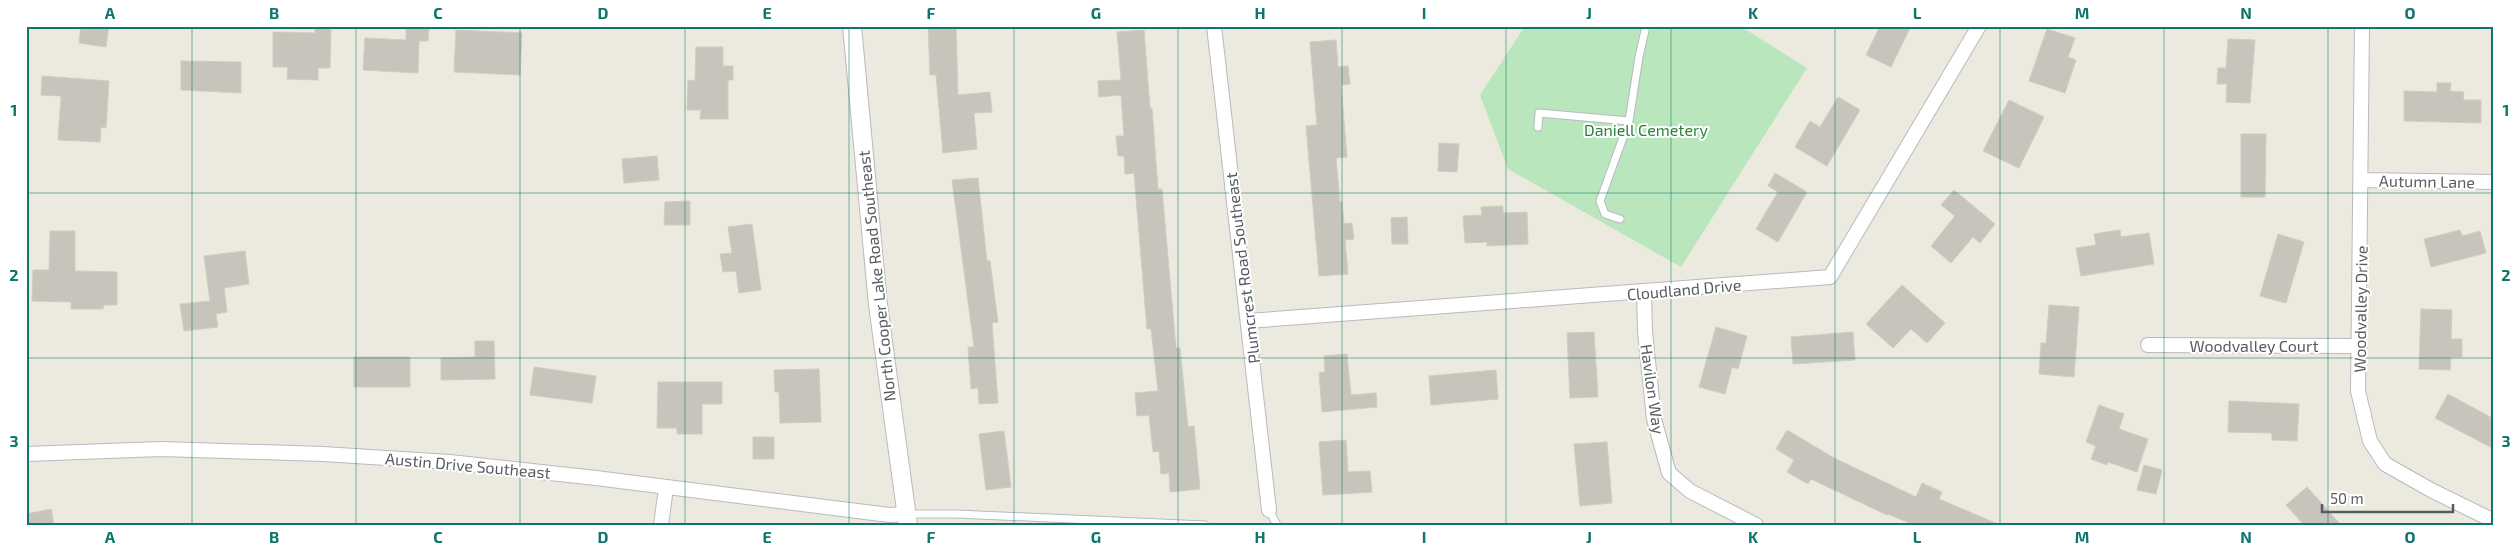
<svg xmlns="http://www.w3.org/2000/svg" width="2520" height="551" font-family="'Exo 2',sans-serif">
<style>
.green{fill:#bae6bd}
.building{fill:#c7c4bc;stroke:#d1ccbd}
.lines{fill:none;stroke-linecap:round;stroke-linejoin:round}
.service-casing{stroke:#b7babf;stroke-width:9}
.minor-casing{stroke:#b7babf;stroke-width:16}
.tertiary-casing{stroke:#b7babf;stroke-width:20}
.service{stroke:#fff;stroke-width:7}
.minor{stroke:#fff;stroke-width:14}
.tertiary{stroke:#fff;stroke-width:18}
.grid{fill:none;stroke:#0f766e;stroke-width:1;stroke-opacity:0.55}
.labels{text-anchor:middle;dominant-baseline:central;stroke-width:4;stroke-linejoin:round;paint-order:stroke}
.park-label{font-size:16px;fill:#2f8239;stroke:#fff}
.street-label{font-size:16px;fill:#585c61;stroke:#fff}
.neatline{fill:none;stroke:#0f766e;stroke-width:2}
.grid-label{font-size:16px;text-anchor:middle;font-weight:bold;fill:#0f766e}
</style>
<rect width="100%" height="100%" fill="#eceadf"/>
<path class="green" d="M1525,26h215l67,42 -126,199 -173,-98 -28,-74z"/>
<path class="building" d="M81,26h28l-3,21 -27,-4z
M406,26h23l-1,15h-9l-1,32 -55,-3 2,-32 41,2z
M928,26h28l2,69 32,-3 2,20 -18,1 3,36 -34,4 -7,-78h-6z
M1880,26h31l-20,41 -25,-12z
M315,27h16l-1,41h-12v12l-31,-1 1,-12h-15v-35l42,1z
M2047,29l28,9 -7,19 8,3 -11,33 -36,-12z
M456,30l66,3 -2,42 -66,-3z
M1144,30l6,78h2l6,81h4l14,159h4l8,79 6,-1 6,63 -30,3 -1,-19 -8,1 -2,-23 -6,1 -4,-37 -12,1 -2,-23 23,-2 -7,-62h-4l-13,-156 -9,1 -1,-18h-6l-2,-20h8l-3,-41 -22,2 -1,-16 23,-1 -4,-48z
M2228,39l27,1 -5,63 -24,-1 1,-18h-10l1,-16h8z
M1336,40l2,27 10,-1 2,18 -9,1 6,72 -11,1 4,44h2l2,22 8,-1 2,16 -9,1 3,34 -29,2 -13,-150 11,-1 -7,-83z
M696,47h27v19h10v14h-5v39h-28l1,-9h-14l1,-30 7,1z
M181,61l60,1v31l-60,-3z
M42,76l67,5 -3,47 -5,-1 -1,15 -42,-2 3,-44 -20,-1z
M2437,83h14l-1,8 14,1 -1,8h18v23l-77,-2v-30l33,1z
M1838,97l22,13 -33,56 -32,-19 15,-26 10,6z
M2009,100l35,17 -25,51 -36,-17z
M2241,134h25l-1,63h-24z
M1439,143l20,1 -2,28 -19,-1z
M657,156l2,24 -35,3 -2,-24z
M1775,173l32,19 -29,50 -22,-13 22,-37 -10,-6z
M978,178l9,83h3l8,61 -6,1 6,80 -19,1 -1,-16 -7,1 -3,-42h6l-22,-167z
M1954,190l41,34 -15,19 -7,-6 -22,26 -20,-17 24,-30 -14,-11z
M690,201v24h-26l1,-23z
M1503,206v7l24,-1 1,32 -41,2v-4l-22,1 -2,-27 19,-1 -1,-8z
M1407,217l1,27h-16l-1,-26z
M752,224l9,66 -22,3 -3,-22 -13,1 -3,-18 12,-1 -4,-26z
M2120,230l1,7 28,-4 5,31 -73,12 -5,-28 20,-3 -2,-11z
M2460,230l2,6 18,-5 6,22 -55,14 -7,-28z
M50,231h25v40l42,1v33h-13l-1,4h-32v-7l-39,-1 1,-31h16z
M2278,234l26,8 -18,61 -26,-7z
M245,251l4,33 -25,4 3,24 -11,2 2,13 -34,4 -4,-27 30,-3 -6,-45z
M1902,285l43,38 -18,20 -16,-14 -18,19 -27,-24z
M2049,305l30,2 -5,70 -35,-3 2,-31h5z
M2421,309l31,1 -1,29h11v18h-11l-1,13 -31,-1z
M1716,327l31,9 -9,33 -6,-2 -7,27 -26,-7z
M1594,332l4,65 -28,1 -3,-65z
M1853,332l2,28 -62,4 -2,-27z
M475,341h19l1,38 -54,1v-22l34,-1z
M1347,354l4,41 25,-2 1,14 -55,5 -3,-39 6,-1 -1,-16z
M354,357h56v30h-56z
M534,367l62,9 -4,27 -62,-8z
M819,369l2,53 -41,1 -1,-31h-4l-1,-22z
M1496,370l2,29 -67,6 -2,-29z
M658,382h64v22h-20v30h-25v-6h-20z
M2448,394l46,25v30l-59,-31z
M2229,401l70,3 -2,37 -25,-1v-7l-44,-1z
M2099,405l25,9 -5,15 29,10 -11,33 -29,-10 -1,3 -16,-6 5,-13 -10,-4z
M1787,430l47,28 82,39 6,-14 20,9 -3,7 61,26h-86l-26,-11 -1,1 -76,-36 -3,5 -21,-12 7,-12 -18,-11z
M1004,431l7,56 -25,3 -7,-56z
M753,437h21v22h-21z
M1346,440l2,32 22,-1 2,21 -49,3 -4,-53z
M1607,442l5,61 -32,3 -6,-62z
M2144,465l18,5 -6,24 -19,-4z
M2307,487l34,38h-37l-18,-20z
M51,509l3,16h-28v-11z"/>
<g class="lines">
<defs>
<path id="service" d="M1538,127l1,-14 90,8
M1620,219l-15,-5 -5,-13 29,-80 10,-64 7,-31
M1269,510l8,15
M907,514h50l248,11"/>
<path id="minor" d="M1214,26l55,484
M2362,26l-4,365 12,50 15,23 46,26 63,31
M2361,180l133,2
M1644,292l1,40 9,87 15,54 21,18 66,34
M1248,321l582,-44 149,-251
M2148,345l212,1
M26,454l135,-5 162,5 127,8 146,16 293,37 18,-1
M661,525l5,-37"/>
<path id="tertiary" d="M852,26l26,279 30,220"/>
</defs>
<use href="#service" class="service-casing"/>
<use href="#minor" class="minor-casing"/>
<use href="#tertiary" class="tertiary-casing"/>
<use href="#service" class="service"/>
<use href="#minor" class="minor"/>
<use href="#tertiary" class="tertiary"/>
</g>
<path class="grid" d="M192,26v499M356,26v499M520,26v499M685,26v499M849,26v499M1014,26v499M1178,26v499M1342,26v499M1506,26v499M1671,26v499M1835,26v499M2000,26v499M2164,26v499M2328,26v499M26,193h2468M26,358h2468"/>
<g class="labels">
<g class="park-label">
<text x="1646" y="129">Daniell Cemetery</text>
</g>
<g class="street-label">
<text transform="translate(2427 181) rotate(1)">Autumn Lane</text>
<text transform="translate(1242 268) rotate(-97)">Plumcrest Road Southeast</text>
<text transform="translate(876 276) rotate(-96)">North Cooper Lake Road Southeast</text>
<text transform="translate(1684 289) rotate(-5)">Cloudland Drive</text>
<text transform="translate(2360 309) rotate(-89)">Woodvalley Drive</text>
<text x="2254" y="345">Woodvalley Court</text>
<text transform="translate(1653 389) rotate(82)">Havilon Way</text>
<text transform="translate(468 465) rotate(5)">Austin Drive Southeast</text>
</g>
</g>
<rect width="2520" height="551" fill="none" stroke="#ffffff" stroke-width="55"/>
<path d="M2322 504v8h131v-8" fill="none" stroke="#585c61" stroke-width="2.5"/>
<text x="2330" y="504" font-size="15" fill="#585c61" stroke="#ffffff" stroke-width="4" paint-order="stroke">50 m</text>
<rect x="28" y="28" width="2464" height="496" class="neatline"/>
<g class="grid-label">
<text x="110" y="19">A</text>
<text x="274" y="19">B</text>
<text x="438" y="19">C</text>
<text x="603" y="19">D</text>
<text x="767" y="19">E</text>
<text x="931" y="19">F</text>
<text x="1096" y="19">G</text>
<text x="1260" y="19">H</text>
<text x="1424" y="19">I</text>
<text x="1589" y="19">J</text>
<text x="1753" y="19">K</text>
<text x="1917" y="19">L</text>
<text x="2082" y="19">M</text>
<text x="2246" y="19">N</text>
<text x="2410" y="19">O</text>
<text x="14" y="116">1</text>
<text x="2506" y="116">1</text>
<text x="14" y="281">2</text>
<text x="2506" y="281">2</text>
<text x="14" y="447">3</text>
<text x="2506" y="447">3</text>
<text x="110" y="543">A</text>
<text x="274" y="543">B</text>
<text x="438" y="543">C</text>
<text x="603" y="543">D</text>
<text x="767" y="543">E</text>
<text x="931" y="543">F</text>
<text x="1096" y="543">G</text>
<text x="1260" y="543">H</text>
<text x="1424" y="543">I</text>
<text x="1589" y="543">J</text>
<text x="1753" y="543">K</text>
<text x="1917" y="543">L</text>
<text x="2082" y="543">M</text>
<text x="2246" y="543">N</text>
<text x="2410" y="543">O</text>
</g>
</svg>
